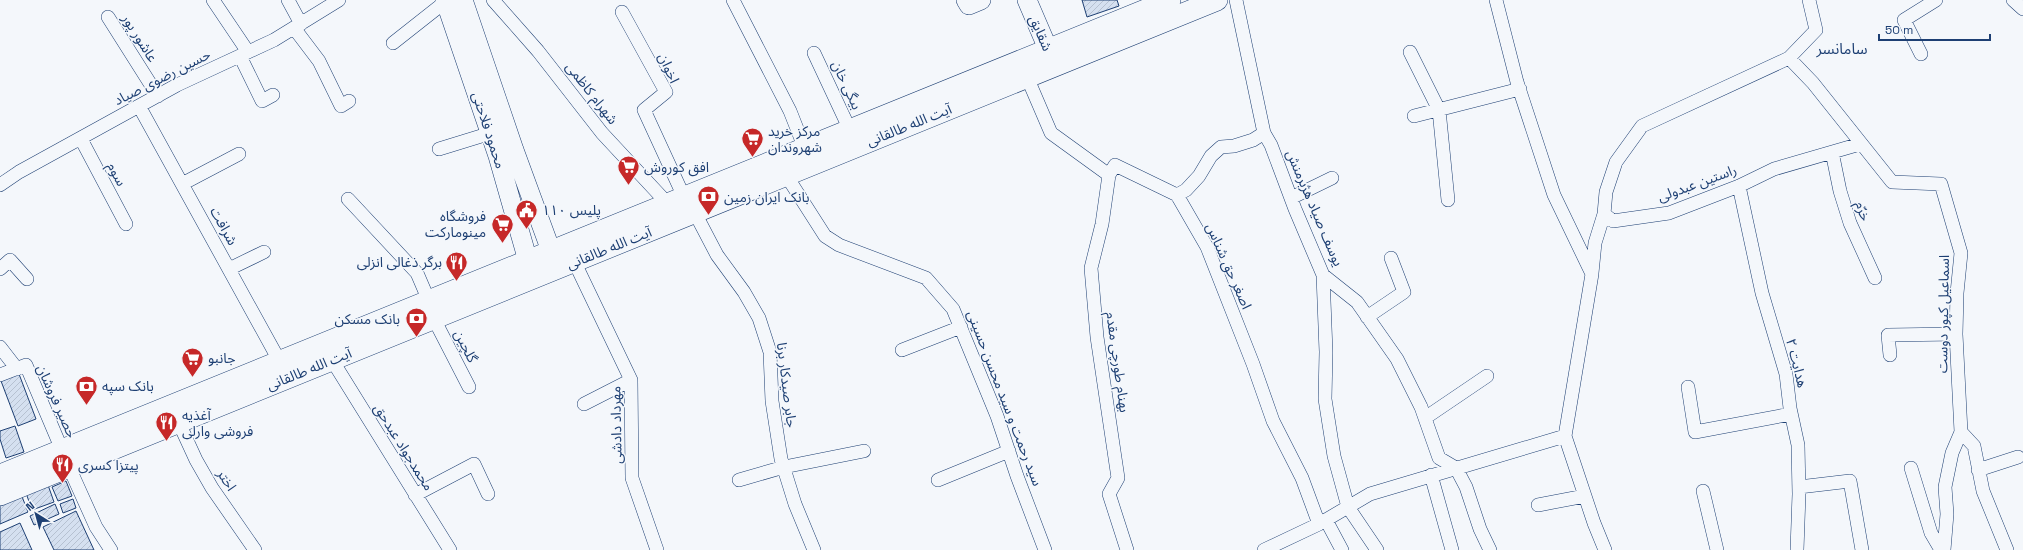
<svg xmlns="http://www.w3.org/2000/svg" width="2023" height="550" font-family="'Space Grotesk','Noto Sans Arabic',sans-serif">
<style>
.building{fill:url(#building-hatch);stroke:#1d3f73}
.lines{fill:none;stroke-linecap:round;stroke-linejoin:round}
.street-casing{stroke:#1d3f73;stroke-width:14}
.secondary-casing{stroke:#1d3f73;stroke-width:20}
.primary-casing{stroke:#1d3f73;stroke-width:22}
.street{stroke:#f4f7fb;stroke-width:13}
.secondary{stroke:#f4f7fb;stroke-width:19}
.primary{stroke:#f4f7fb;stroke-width:21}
.labels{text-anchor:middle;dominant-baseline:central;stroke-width:3;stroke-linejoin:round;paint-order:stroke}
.street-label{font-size:14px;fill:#1d3f73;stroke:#f4f7fb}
.poi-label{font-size:14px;fill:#1d3f73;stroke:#f4f7fb;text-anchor:start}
.neighbourhood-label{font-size:15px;fill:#1d3f73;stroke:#f4f7fb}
</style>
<defs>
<pattern id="building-hatch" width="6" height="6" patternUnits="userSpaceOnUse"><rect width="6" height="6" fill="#d5e0f0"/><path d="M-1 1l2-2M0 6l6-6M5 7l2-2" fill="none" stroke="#b6c1d1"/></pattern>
</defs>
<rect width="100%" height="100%" fill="#f4f7fb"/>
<path class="building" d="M1082,0h35l2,6 -32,11z
M19,374l17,45 -18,7 -17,-45z
M15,426l9,26 -18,6 -6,-19v-8z
M66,481l6,15 -14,5 -6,-14z
M48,485l6,17 -22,8 -6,-17z
M21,494l7,18 -28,12v-21z
M73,499l3,9 -13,5 -3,-9z
M55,504l4,10 -25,11 -4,-9z
M76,511l18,39h-40l-11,-23z
M20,523l12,27h-32v-18z"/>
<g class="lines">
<defs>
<path id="street" d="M213,0l35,52
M288,0l13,24
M493,0l45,51 64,82 66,71
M733,0l57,111 15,38
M1236,0l28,133 7,12 24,64 28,66 34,27 40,57 24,48 18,51 17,10 10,19 14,42 10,21
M1496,0l21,82 37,113 38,79 -27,162 29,87 11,27
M1809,0l7,30 -27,28 24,25 79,99 49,2 20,69 -4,40 -1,41 5,98 13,14 9,45 24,59
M2013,0l10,9
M622,12l44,80 -22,18 40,87
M108,17l50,79
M294,28l25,33 22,45 8,-5
M393,43l52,-41
M1410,52l29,58 9,90
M814,53l36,77
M1921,54l-17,-34 32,-20
M240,56l22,45 11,-6
M1027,77l24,56 58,42 6,-10 62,30 30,52 46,117 20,57 29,57 17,46
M139,106l141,256
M1414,116l106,-27
M81,139l45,85
M439,149l52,-16
M1832,152l8,39 10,32 25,55
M786,175l39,61 14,9 87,33 27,31 44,107 20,60 28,74
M1109,175l-7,49 -11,44 6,69 21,141 -9,16 18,56
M182,184l57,-30
M0,185l19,-13 158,-87 97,-45 65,-40
M1739,186l23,107 24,81 4,34 8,37 1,49 -2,56
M1177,195l9,-5 13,-14 12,-20 10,-9 13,-1 19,-6 11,-7
M1291,198l41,-20
M348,199l69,74 12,28
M695,213l22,42 27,37 15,26 11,34 2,49 9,58 14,45 19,46
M1604,214l2,-22 10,-30 26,-36 147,-68
M574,261l57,119 1,98 25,72
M0,269l10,-9 17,19
M229,269l35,-17
M1592,273l3,-30 9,-29 9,7 56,-8 70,-27 35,-17 86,-25
M1323,275l3,77 -1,47 9,57 14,51 29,43
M1367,317l37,-25 -13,-34
M434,319l35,68
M0,347l17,22
M902,350l59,-23
M1890,355l-2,-20 68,-1
M332,360l118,190
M0,375l26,-10 36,85
M1688,387l7,45 96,-18
M584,404l47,-24
M1425,418l62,-42
M179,423l17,37 16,28 43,62
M69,467l27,60 15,23
M1911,468l20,65 10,17
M1978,470l40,-13
M1431,475l21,75
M739,480l45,-13 80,-16
M938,480l71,-29
M1799,487l51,-6 12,69
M1703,491l14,59
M415,495l59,-31 14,30
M1538,505l47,-9
M1326,520l16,30
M1264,550l55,-26 51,-30 195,-58
M1944,550l3,-36 -2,-27 7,-34 9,-21"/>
<path id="secondary" d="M445,0l53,156 30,105
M463,0l51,150 37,101
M966,0l3,5 12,-5
M1027,0l27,63"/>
<path id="primary" d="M0,475l1170,-475
M0,495l1217,-495"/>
</defs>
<use href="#street" class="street-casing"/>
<use href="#secondary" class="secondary-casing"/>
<use href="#primary" class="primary-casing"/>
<use href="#street" class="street"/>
<use href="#secondary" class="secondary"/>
<use href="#primary" class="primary"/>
</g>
<defs>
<symbol id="supermarket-pin" viewBox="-11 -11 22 30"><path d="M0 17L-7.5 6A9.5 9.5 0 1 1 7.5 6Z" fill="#c62828" stroke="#f4f7fb"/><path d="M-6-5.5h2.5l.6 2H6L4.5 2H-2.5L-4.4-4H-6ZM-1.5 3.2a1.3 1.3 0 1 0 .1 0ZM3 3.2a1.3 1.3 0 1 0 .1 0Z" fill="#fff"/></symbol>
<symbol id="bank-pin" viewBox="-11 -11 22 30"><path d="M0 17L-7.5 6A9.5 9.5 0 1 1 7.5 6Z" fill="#c62828" stroke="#f4f7fb"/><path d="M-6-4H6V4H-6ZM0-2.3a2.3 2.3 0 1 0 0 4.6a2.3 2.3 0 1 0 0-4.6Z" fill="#fff"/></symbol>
<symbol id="civic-pin" viewBox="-11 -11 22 30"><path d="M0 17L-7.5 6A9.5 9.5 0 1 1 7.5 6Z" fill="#c62828" stroke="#f4f7fb"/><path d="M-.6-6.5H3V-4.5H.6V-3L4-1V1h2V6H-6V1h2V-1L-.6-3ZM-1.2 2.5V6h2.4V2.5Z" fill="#fff"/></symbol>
<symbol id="restaurant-pin" viewBox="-11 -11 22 30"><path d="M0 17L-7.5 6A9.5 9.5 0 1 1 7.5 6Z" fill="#c62828" stroke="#f4f7fb"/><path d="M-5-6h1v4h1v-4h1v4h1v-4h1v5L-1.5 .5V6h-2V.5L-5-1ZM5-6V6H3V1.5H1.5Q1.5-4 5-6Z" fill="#fff"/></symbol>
</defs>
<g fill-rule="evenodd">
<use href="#supermarket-pin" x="740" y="126" width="25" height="34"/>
<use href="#supermarket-pin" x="616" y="154" width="25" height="34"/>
<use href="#bank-pin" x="696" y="184" width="25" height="34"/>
<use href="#civic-pin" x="514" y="198" width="25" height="34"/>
<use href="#supermarket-pin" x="490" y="212" width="25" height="34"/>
<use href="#restaurant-pin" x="444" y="250" width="25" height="34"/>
<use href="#bank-pin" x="404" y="306" width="25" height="34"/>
<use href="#supermarket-pin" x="180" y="346" width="25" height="34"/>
<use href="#bank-pin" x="74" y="374" width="25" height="34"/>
<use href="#restaurant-pin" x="154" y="410" width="25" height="34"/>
<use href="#restaurant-pin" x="50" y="452" width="25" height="34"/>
</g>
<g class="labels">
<g class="street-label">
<text transform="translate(1041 33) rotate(67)">شقایق</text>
<text transform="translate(140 38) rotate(58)">عاشور پور</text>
<text transform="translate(669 68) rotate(66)">اخوان</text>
<text transform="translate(162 77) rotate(-27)">حسین رضوی صیاد</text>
<text transform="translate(847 85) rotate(65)">بیگی خان</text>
<text transform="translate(592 93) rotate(52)">شهرام کاظمی</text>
<text transform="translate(909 125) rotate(-22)">آیت الله طالقانی</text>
<text transform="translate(489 130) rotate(72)">محمود فلاحتی</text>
<text transform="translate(117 174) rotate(62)">سوم</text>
<text transform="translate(1697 183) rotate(-20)">راستین عبدولی</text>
<text transform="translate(1315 208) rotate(67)">یوسف صیاد هژبرمنش</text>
<text transform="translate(1863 211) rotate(70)">خرّم</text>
<text transform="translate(224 226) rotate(61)">شرافت</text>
<text transform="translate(609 248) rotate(-22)">آیت الله طالقانی</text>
<text transform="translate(1229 266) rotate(66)">اصغر حق شناس</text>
<text transform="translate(1943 314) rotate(-89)">اسماعیل کپور دوست</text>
<text transform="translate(466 346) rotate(63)">گلچین</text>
<text transform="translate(1118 362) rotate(82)">بهنام طورچی مقدم</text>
<text transform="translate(1797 363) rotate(76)">هدایت ۲</text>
<text transform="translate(309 369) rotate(-22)">آیت الله طالقانی</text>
<text transform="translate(787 385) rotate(83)">جابر صیدکار برنا</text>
<text transform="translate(1005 398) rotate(69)">سید رحمت و سید محسن حسینی</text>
<text transform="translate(57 401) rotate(66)">حصیر فروشان</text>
<text transform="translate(616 425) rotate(-91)">مهرداد دادشی</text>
<text transform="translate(404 447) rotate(58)">محمدجواد عبدحق</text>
<text transform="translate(227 480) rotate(57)">اختر</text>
</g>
<g class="poi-label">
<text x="768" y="131">مرکز خرید<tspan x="768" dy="16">شهروندان</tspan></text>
<text x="644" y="167">افق کوروش</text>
<text x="724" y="197">بانک ایران زمین</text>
<text x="542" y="210">پلیس ۱۱۰</text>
<text x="486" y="216" text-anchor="end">فروشگاه<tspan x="486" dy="16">مینومارکت</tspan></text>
<text x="442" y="262" text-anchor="end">برگر ذغالی انزلی</text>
<text x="400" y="319" text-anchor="end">بانک مسکن</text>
<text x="208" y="358">جانبو</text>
<text x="102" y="386">بانک سپه</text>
<text x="182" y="415">آغذیه<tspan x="182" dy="16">فروشی وارلی</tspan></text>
<text x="78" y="465">پیتزا کسری</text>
</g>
<g class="neighbourhood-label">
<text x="1842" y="48">سامانسر</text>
</g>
</g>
<g transform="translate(36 514) rotate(323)" stroke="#f4f7fb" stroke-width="3" paint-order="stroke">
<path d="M0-3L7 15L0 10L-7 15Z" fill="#1d3f73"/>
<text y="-6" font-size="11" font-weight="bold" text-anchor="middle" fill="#1d3f73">N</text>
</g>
<path d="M1879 34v6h111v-6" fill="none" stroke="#1d3f73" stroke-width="2"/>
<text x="1885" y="34" font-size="12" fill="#1d3f73" stroke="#f4f7fb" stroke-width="3" paint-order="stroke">50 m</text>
</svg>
